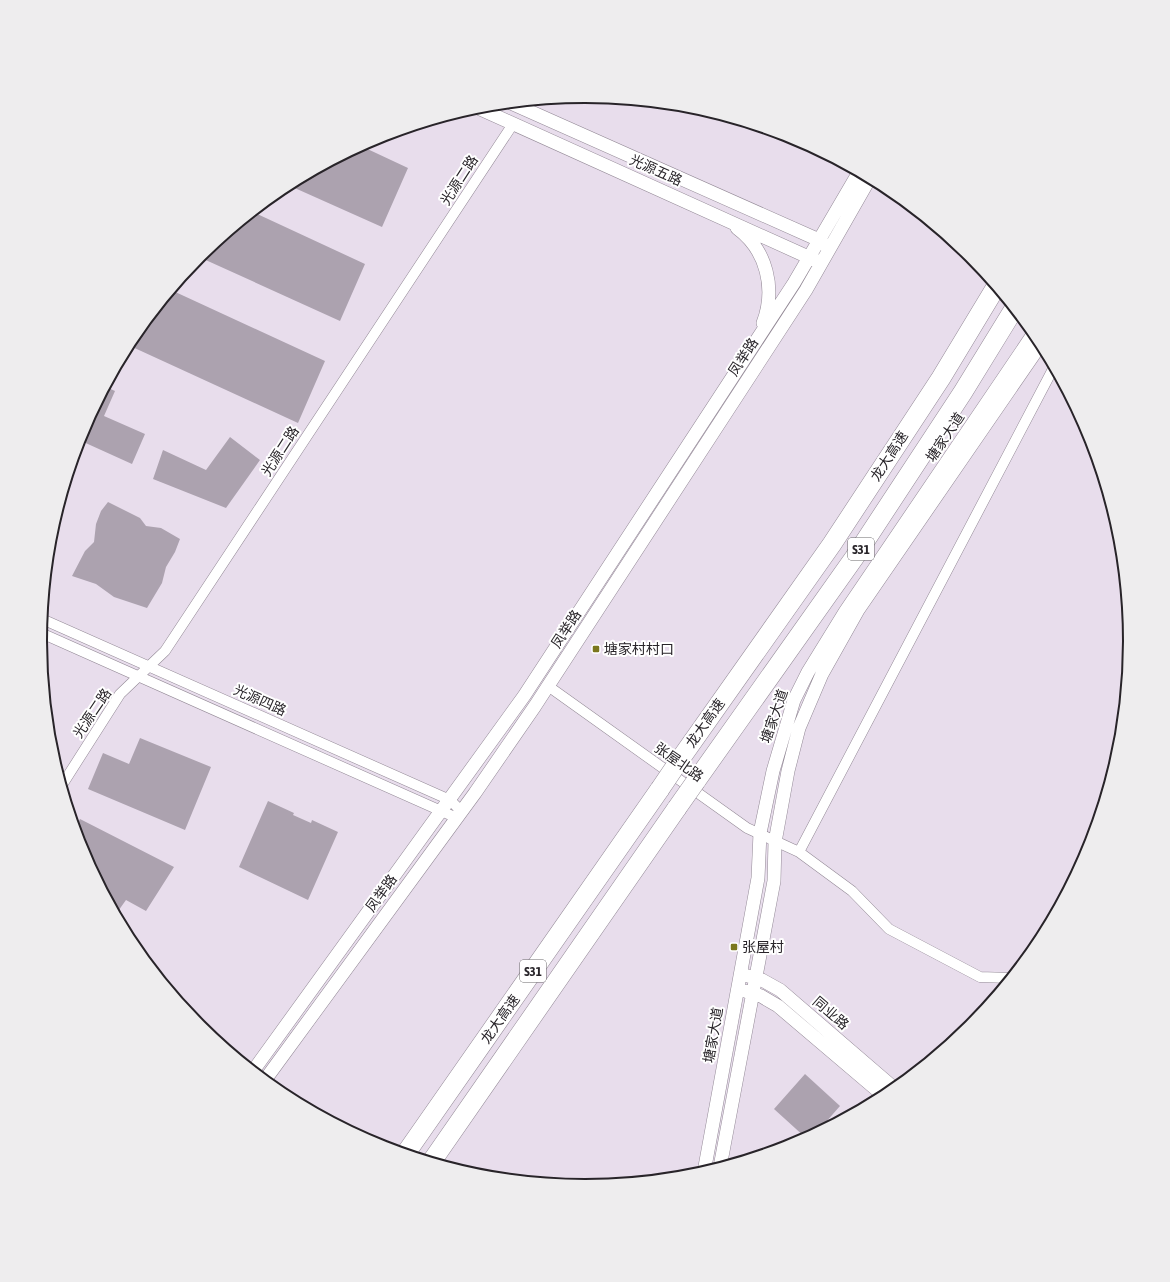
<svg xmlns="http://www.w3.org/2000/svg" width="1170" height="1282" font-family="'Asap Condensed','Noto Sans SC',sans-serif">
<style>
.building{fill:#aca2af}
.lines{fill:none;stroke-linecap:round;stroke-linejoin:round}
.minor-casing{stroke:#938996;stroke-width:11}
.tertiary-casing{stroke:#938996;stroke-width:14}
.motorway-casing{stroke:#938996;stroke-width:20}
.minor{stroke:#fff;stroke-width:10}
.tertiary{stroke:#fff;stroke-width:13}
.motorway{stroke:#fff;stroke-width:19}
.motorway-bridge-casing{stroke:#938996;stroke-width:20;stroke-linecap:butt}
.motorway-bridge{stroke:#fff;stroke-width:19}
.poi-dot{fill:#7b771d;stroke:#fff;stroke-width:1.5}
.labels{text-anchor:middle;dominant-baseline:central;stroke-width:4;stroke-linejoin:round;paint-order:stroke}
.shield{fill:#fff;stroke:#686669;stroke-width:1}
.shield-label{font-size:13px;font-weight:bold;fill:#282429}
.street-label{font-size:14px;fill:#282429;stroke:#fff}
.poi-label{font-size:14px;fill:#282429;stroke:#fff;text-anchor:start}
.rim{fill:none;stroke:#282429;stroke-width:2}
</style>
<rect width="100%" height="100%" fill="#e8ddec"/>
<path class="building" d="M361,146l47,22 -26,59 -94,-42z
M253,212l112,52 -25,57 -141,-64z
M171,290l154,71 -27,62 -170,-78z
M106,387l9,4 -11,25 41,18 -13,30 -53,-24 3,-8z
M230,437l30,23 -34,48 -73,-29 10,-29 43,20z
M108,502l32,16 6,8 15,2 19,11 -5,13 -9,15 -4,16 -15,25 -33,-11 -18,-13 -24,-8 13,-25 9,-9 2,-18 5,-13z
M140,738l71,29 -26,63 -97,-41 15,-36 26,11z
M268,801l26,12 -1,2 18,8 1,-3 26,12 -30,68 -69,-33z
M80,819l94,48 -28,44 -20,-11 -10,14 -35,-65 -6,-21z
M805,1074l35,32 -22,25 -12,7 -32,-29z"/>
<g class="lines">
<defs>
<path id="minor" d="M42,619l408,181 8,8 1,6
M41,633l416,185
M548,686l199,142 52,24
M62,785l58,-91 45,-43 348,-527
M1010,978l-30,-1 -91,-48 -37,-38 -53,-39 255,-485"/>
<path id="tertiary" d="M511,103l308,137 6,5
M476,107l341,154
M737,228c30,22 39,61 26,95
M748,976l14,4 18,10 115,99
M745,991l16,5 17,10 106,90
M253,1071l271,-375 270,-413 65,-111
M265,1080l210,-287 60,-87 271,-416 64,-112
M720,1167l54,-286 1,-39 13,-71 11,-43 23,-54 36,-64 183,-266
M704,1172l54,-294 2,-45 13,-62 21,-71 14,-28 37,-60 189,-279"/>
<path id="motorway" d="M681,758l151,-214 109,-166 55,-91
M696,781l158,-223 109,-166 51,-83
M406,1153l254,-364
M432,1161l245,-353"/>
</defs>
<use href="#minor" class="minor-casing"/>
<use href="#tertiary" class="tertiary-casing"/>
<use href="#motorway" class="motorway-casing"/>
<use href="#minor" class="minor"/>
<use href="#tertiary" class="tertiary"/>
<use href="#motorway" class="motorway"/>
<defs>
<path id="motorway-bridge" d="M660,789l21,-31
M677,808l19,-27"/>
</defs>
<use href="#motorway-bridge" class="motorway-bridge-casing"/>
<use href="#motorway-bridge" class="motorway-bridge"/>
</g>
<g class="poi-dot">
<rect x="592" y="645" width="8" height="8" rx="2"/>
<rect x="730" y="943" width="8" height="8" rx="2"/>
</g>
<g class="labels">
<g class="shield">
<rect x="848" y="538" width="26" height="22" rx="3"/>
<rect x="520" y="960" width="26" height="22" rx="3"/>
</g>
<g class="shield-label">
<text x="861" y="549">S31</text>
<text x="533" y="971">S31</text>
</g>
<g class="street-label">
<text transform="translate(656 170) rotate(24)">光源五路</text>
<text transform="translate(459 180) rotate(-57)">光源二路</text>
<text transform="translate(743 357) rotate(-57)">凤举路</text>
<text transform="translate(945 437) rotate(-56)">塘家大道</text>
<text transform="translate(280 451) rotate(-57)">光源二路</text>
<text transform="translate(889 456) rotate(-57)">龙大高速</text>
<text transform="translate(566 629) rotate(-57)">凤举路</text>
<text transform="translate(260 700) rotate(24)">光源四路</text>
<text transform="translate(92 713) rotate(-56)">光源二路</text>
<text transform="translate(774 716) rotate(-71)">塘家大道</text>
<text transform="translate(705 723) rotate(-55)">龙大高速</text>
<text transform="translate(679 762) rotate(35)">张屋北路</text>
<text transform="translate(381 893) rotate(-54)">凤举路</text>
<text transform="translate(831 1013) rotate(41)">同业路</text>
<text transform="translate(500 1019) rotate(-55)">龙大高速</text>
<text transform="translate(713 1035) rotate(-80)">塘家大道</text>
</g>
<g class="poi-label">
<text x="604" y="649">塘家村村口</text>
<text x="742" y="947">张屋村</text>
</g>
</g>
<path d="M0 0H1170V1282H0ZM47 641a538 538 0 1 1 1076 0a538 538 0 1 1-1076 0Z" fill="#eeedee" fill-rule="evenodd"/>
<path class="rim" d="M47 641a538 538 0 1 1 1076 0a538 538 0 1 1-1076 0Z"/>
</svg>
